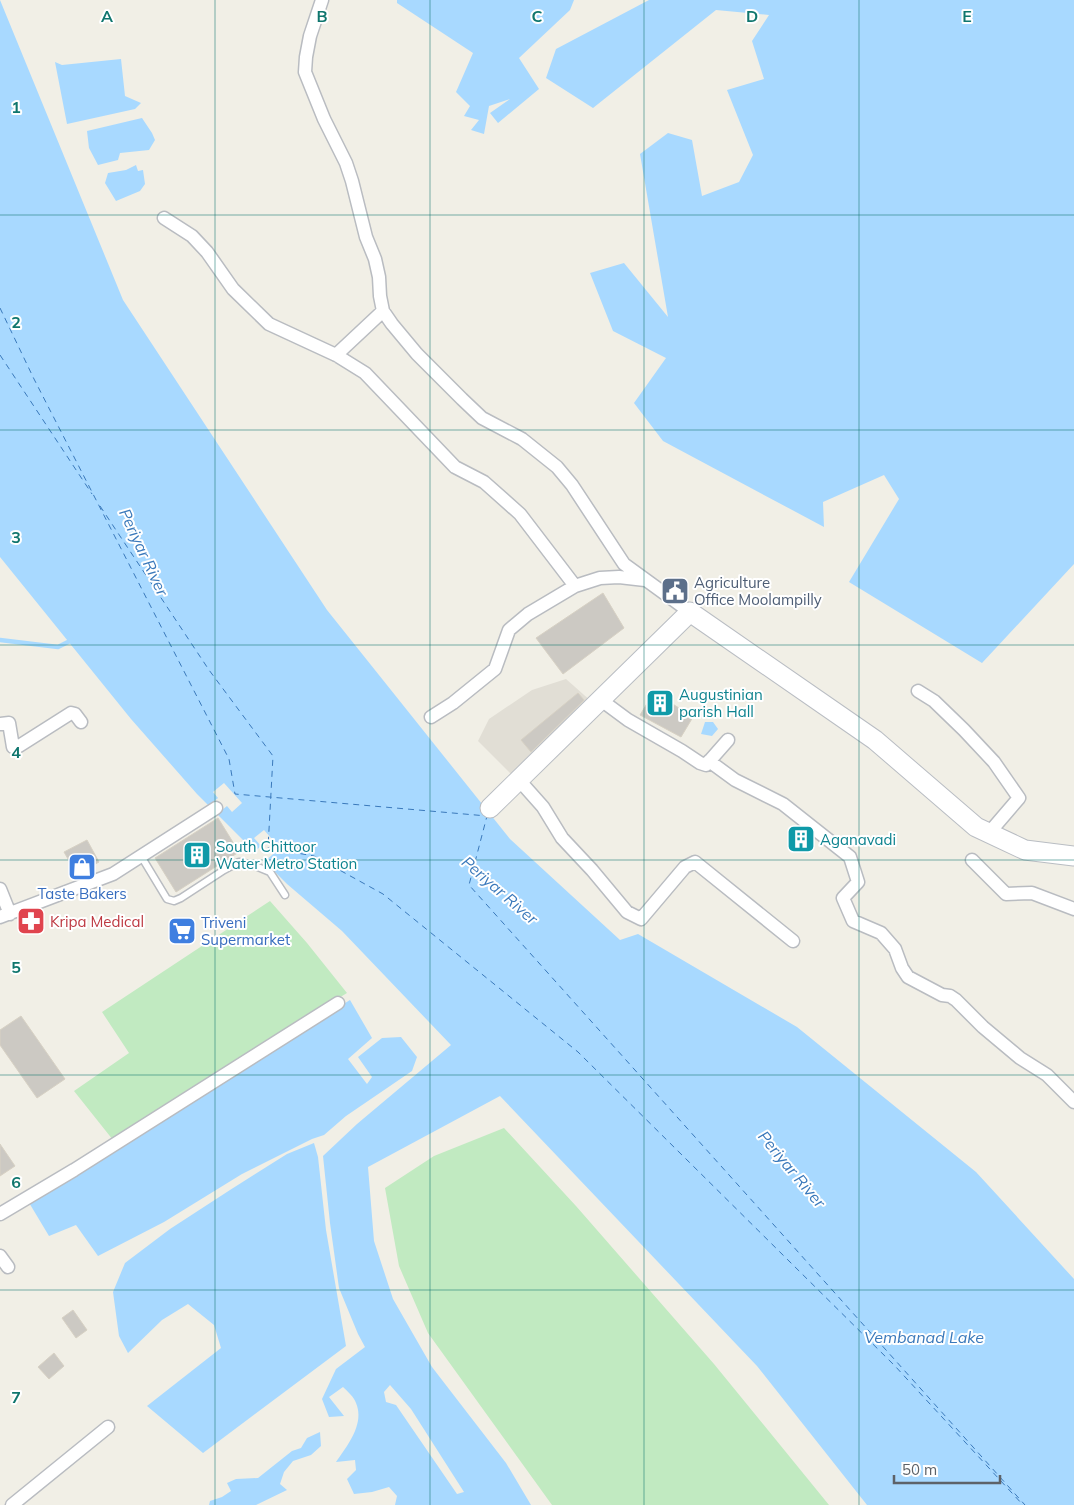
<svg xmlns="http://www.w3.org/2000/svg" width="1074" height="1505" font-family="Mulish,sans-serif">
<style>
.education{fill:#e1ded5}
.green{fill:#c1eac1}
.water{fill:#a8d9ff;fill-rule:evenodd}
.pier{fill:#f1efe6}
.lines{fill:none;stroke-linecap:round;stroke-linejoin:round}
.stream{stroke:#a8d9ff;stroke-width:4.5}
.ferry{stroke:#3a79bb;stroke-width:1;stroke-dasharray:6 5;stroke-linecap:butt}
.building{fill:#ccc9c3;stroke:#d7d1c4}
.lane-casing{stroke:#b9bcc1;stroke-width:9}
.street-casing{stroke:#b9bcc1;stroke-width:15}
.secondary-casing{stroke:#b9bdc3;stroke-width:21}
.lane{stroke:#fff;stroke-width:6}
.street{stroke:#fff;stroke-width:12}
.secondary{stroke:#fff;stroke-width:19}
.grid{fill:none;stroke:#0f766e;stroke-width:1;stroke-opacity:0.55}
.labels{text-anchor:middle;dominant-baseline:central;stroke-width:4;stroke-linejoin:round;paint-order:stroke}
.service-label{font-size:15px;fill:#4e5e75;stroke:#fff;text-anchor:start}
.culture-label{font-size:15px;fill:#0d838f;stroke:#fff;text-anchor:start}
.shop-label{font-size:15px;fill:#366cbe;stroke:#fff}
.health-label{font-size:15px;fill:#be3a42;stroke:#fff;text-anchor:start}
.water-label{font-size:16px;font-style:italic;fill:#3a79bb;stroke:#fff}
.grid-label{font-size:16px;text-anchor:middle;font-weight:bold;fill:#0f766e;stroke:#fff;stroke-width:4;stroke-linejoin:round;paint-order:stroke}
</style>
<rect width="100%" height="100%" fill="#f1efe6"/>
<path class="education" d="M566,679l26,23 -79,74 -35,-35 11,-22 43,-29z"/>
<path class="green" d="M270,901l37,42 40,50 -117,71 -117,76 -39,-49 55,-38 -27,-41z
M504,1128l72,78 138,158 115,141h-277l-124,-172 -29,-67 -14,-78 49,-32z"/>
<path class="water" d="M0,0l123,300 204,310 183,229 110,101 18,-6 159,93 179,145 98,107v226h-207l-110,-139 -257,-270 -132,71 6,74 19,58 39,68 74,96 25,42h-136l2,-9 -8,-9 -17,5 -18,2 -7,-15 9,-9 -1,-10 -19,2c11,-16 29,-38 20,-59 -2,-6 -9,-12 -13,-16l-14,10 15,19 -15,1 -7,-18 14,-30 29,-22 -7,-13 -19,-46 -9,-65 -7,-67 34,-32 94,-79 -109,-114 -55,-47 -90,-90 -66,-75 -131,-162zM390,1385l21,24 53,83 -7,2 -61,-89 -10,-3 -2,-10z
M397,0h177l-4,10 -51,48 20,31 -41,34 -8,-10 20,-14 -21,7 -5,28 -13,-4 8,-10 -15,-4 6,-10 -14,-14 17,-39 -76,-50z
M649,0h425v564l-92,99 -133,-81 50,-83 -15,-24 -61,27 1,25 -161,-86 -29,-38 32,-45 -53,-27 -23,-58 34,-10 44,54 -28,-163 28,-21 24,7 10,56 37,-14 14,-27 -26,-65 37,-11 -12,-38 17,-26 -53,-5 -123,98 -47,-30 10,-29z
M121,59l4,37 16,7 -6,6 -68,15 -12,-62 7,3z
M142,118l10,15 3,7 -6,10 -29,3 -2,7 -20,5 -9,-17 -2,-17z
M136,165l2,6 5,-1 2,14 -5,7 -24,10 -11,-18 3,-10 18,-3z
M705,722h8l5,7 -6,7 -11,-2z
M350,1000l22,38 -24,21 19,25 5,-7 -14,-20 24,-19 19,-1 16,20 -5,14 -66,45 -22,19 -12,4 -70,35 -78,48 -66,34 -22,-31 -27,11 -21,-35z
M314,1143l4,14 8,73 20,116 -143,107 -56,-47 74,-58 -7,-23 -26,-21 -26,16 -34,33 -9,-17 -6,-44 12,-29 45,-34 60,-39 57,-36z
M320,1432l1,14 -10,9 -18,6 -9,11 -4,12 7,6 -31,15h-47l1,-4 12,-4 9,-6 -4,-8 9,-4 22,-1 34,-27 9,-3 6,-10z"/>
<path class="pier" d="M224,783l18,20 -10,9 -5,-6 -12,10 -8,-9 11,-9 -5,-6z
M264,830l16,18 -17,15 -10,-10 8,-7 -7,-8z"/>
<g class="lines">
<path class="stream" d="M0,640l58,7 14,-7"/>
<path class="ferry" d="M0,308l34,71 195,380 6,35 252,22 -18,69 556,620
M0,355l92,139
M100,506l109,164 64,86 -5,92 46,8 69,38 195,158 317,314 128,139"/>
</g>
<path class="building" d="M603,593l21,35 -61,46 -27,-36z
M654,692l39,25 -12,20 -41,-22z
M578,693l6,7 -53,52 -10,-12z
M218,818l21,34 -63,40 -21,-34z
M798,830l13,8 -8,11 -13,-9z
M87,840l12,22 -18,10 -5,-8 -4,2 -8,-14z
M21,1016l44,63 -28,19 -37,-53v-15z
M0,1144l15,22 -15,10z
M73,1310l14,20 -11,8 -14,-20z
M54,1353l10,13 -15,13 -11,-12z"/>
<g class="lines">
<defs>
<path id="lane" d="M141,856l26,43 7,2 7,-3 43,-28 15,-8 14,3 17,7 15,23"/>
<path id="street" d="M322,0l-12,36 -4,21 -1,15 19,47 22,44 6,18 14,56 9,22 4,18 1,19 3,15 9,13 25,30 45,45 20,19 40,21 35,28 15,18 52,79 66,48
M164,218l28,18 15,16 26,37 36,35 67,31 29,18 90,94 29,15 36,32 55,72
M336,355l47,-44
M918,691l16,10 30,29 30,32 25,36 -30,35
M601,700l27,20 54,31 18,12 6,2 22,-25
M431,717l22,-14 42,-34 14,-39 19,-16 47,-28 25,-8 19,-1 26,3
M0,724l9,-1 4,24 6,-1 52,-33 4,1 6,8
M709,761l26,19 48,24 67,53 8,25 -15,16 10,23 28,12 14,16 7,19 6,9 34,18 8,1 6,4 27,27 37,31 27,17 27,27
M519,780l24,27 19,31 30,32 35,42 14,7 44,-52 10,-5 98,79
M972,860l34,34 26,-1 42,16
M0,889l10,25
M0,917l113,-43 103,-66
M0,1214l74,-44 264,-167
M0,1256l8,11
M12,1505l96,-78"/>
<path id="secondary" d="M490,808l200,-196 185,128 101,87 49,23 49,6"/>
</defs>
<use href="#lane" class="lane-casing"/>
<use href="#street" class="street-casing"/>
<use href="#secondary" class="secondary-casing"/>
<use href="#lane" class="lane"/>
<use href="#street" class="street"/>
<use href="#secondary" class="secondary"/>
</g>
<path class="grid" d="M215,0v1505M430,0v1505M644,0v1505M859,0v1505M0,215h1074M0,430h1074M0,645h1074M0,860h1074M0,1075h1074M0,1290h1074"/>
<defs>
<symbol id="civic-square" viewBox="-11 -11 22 22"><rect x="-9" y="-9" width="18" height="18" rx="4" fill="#5c6f8a" stroke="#fff"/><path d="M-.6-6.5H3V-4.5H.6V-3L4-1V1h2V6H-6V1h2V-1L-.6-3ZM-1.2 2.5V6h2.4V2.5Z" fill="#fff"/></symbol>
<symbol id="building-square" viewBox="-11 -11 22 22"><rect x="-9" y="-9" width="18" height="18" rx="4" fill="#0f9aa8" stroke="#fff"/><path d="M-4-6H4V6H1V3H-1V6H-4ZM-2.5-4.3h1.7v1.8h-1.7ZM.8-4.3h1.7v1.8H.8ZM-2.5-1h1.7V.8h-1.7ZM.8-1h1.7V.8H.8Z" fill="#fff"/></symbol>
<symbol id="shop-square" viewBox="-11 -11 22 22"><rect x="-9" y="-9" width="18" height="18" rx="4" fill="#3f7fe0" stroke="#fff"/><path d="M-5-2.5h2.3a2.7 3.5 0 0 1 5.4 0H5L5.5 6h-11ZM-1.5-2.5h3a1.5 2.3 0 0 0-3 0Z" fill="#fff"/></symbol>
<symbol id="pharmacy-square" viewBox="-11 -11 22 22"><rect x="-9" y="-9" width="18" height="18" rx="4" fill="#e0444e" stroke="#fff"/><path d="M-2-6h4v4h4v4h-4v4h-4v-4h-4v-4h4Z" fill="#fff"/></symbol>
<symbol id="supermarket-square" viewBox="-11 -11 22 22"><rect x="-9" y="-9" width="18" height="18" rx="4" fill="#3f7fe0" stroke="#fff"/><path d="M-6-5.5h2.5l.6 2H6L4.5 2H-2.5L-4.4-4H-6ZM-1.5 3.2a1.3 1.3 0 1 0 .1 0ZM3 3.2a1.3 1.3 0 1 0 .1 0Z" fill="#fff"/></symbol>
</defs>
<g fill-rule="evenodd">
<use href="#civic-square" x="659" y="575" width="32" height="32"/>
<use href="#building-square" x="644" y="687" width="32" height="32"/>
<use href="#building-square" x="785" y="823" width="32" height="32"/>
<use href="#building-square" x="181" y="839" width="32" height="32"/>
<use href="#shop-square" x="66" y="851" width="32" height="32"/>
<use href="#pharmacy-square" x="15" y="905" width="32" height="32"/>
<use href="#supermarket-square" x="166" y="915" width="32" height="32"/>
</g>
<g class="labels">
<g class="service-label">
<text x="694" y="582">Agriculture<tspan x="694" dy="17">Office Moolampilly</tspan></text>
</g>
<g class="culture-label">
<text x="679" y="694">Augustinian<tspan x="679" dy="17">parish Hall</tspan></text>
<text x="820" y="839">Aganavadi</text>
<text x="216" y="846">South Chittoor<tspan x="216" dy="17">Water Metro Station</tspan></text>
</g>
<g class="shop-label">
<text x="82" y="893">Taste Bakers</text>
<text x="201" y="922" text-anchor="start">Triveni<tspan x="201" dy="17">Supermarket</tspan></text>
</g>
<g class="health-label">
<text x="50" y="921">Kripa Medical</text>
</g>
<g class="water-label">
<text transform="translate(144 552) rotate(65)">Periyar River</text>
<text transform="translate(500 890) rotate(41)">Periyar River</text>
<text transform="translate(792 1169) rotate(50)">Periyar River</text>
<text x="924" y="1337">Vembanad Lake</text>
</g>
</g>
<g class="grid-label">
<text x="107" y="22">A</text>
<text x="322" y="22">B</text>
<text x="537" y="22">C</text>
<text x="752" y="22">D</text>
<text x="967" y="22">E</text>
<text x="16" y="113">1</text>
<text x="16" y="328">2</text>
<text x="16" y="543">3</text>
<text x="16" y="758">4</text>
<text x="16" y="973">5</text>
<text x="16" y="1188">6</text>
<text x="16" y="1403">7</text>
</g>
<path d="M894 1475v8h106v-8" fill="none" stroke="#5d6268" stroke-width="2.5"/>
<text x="902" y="1475" font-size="15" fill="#5d6268" stroke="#ffffff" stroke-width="4" paint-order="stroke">50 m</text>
</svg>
